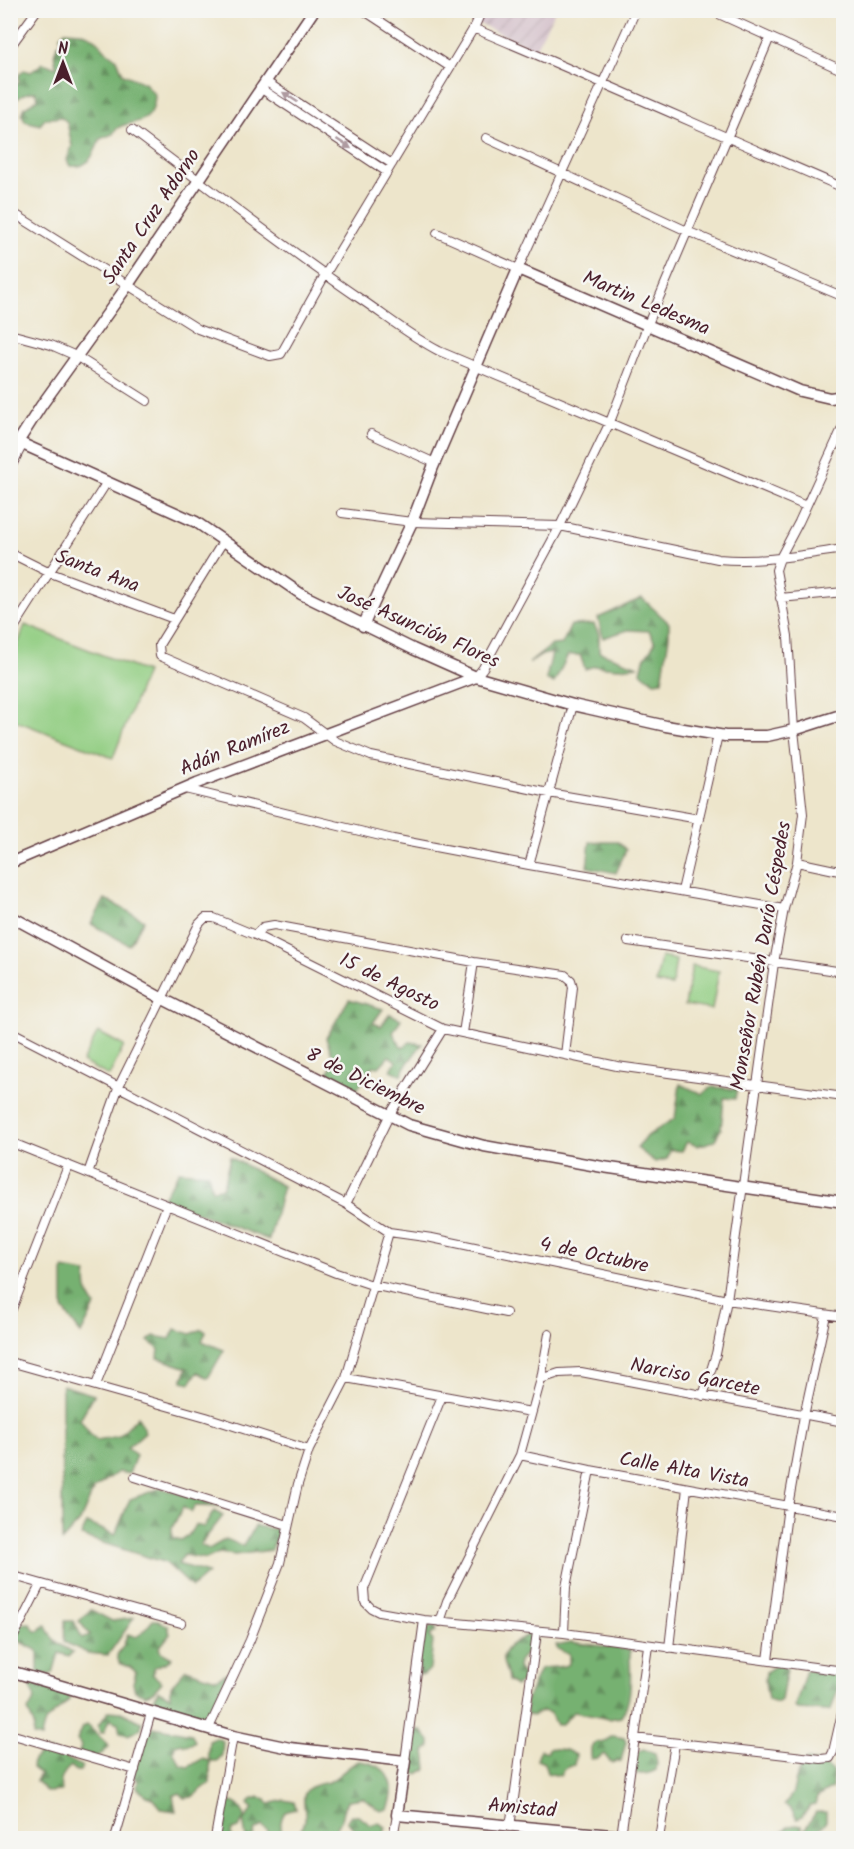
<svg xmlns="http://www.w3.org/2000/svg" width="854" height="1849" font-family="Kalam,sans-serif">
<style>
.industrial{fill:url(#industrial-furrows)}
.green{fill:#93ce83;stroke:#6e7657;stroke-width:1.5}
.forest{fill:url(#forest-firs);stroke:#60684e;stroke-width:1.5}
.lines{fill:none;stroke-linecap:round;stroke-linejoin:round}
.minor-casing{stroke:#623d43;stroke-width:10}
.tertiary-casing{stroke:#623d43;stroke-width:13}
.minor{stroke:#fff;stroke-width:8}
.tertiary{stroke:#fff;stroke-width:10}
.oneway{fill:#ae9aa0}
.labels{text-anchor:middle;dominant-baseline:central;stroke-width:5;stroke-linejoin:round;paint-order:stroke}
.street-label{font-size:20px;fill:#4a1f2b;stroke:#f6f6f2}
</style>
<defs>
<pattern id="industrial-furrows" width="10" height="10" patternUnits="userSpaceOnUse" patternTransform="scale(1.5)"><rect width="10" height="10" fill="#d2bdc8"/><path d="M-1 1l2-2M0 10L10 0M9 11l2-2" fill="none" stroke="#b6a2ac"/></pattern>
<pattern id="forest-firs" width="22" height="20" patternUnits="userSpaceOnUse" patternTransform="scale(1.5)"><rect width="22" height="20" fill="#76b171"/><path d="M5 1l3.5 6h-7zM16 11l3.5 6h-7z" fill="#638f5d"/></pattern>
</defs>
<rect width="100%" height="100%" fill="#f6f6f2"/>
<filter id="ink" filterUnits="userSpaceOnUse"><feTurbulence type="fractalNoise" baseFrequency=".0167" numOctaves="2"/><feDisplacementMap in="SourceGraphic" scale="12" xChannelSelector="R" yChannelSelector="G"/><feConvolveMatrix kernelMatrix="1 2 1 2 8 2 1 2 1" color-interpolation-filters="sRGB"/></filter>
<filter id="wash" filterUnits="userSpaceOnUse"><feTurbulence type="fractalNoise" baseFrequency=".008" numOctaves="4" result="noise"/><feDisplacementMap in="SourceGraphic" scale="24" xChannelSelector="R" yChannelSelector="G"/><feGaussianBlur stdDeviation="1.35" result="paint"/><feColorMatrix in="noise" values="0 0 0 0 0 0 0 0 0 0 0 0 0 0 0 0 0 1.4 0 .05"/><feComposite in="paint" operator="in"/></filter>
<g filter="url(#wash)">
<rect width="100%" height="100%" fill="#ede5cb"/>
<path class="industrial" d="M481,11h74l-20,38 -60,-27z"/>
<path class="green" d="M25,625l121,47 -33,86 -102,-39v-56z
M661,957l15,3 -4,26 -16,-3z
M692,966l27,5 -7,39 -27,-5z
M98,1032l26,14 -15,30 -27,-14z"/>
<path class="forest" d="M65,31l16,1 14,6 10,12 12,9 6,15 22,9 10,12c-1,39 -33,20 -42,39l-13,5c-6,15 -11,30 -30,27l-3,-6 5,-14 -5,-24 -6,-5 -16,2 -5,6 -15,-4 -3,-7 3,-7 13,-8 -2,-7c-11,-1 -16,6 -25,10v-15l8,-4v-8l5,-5 7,2 12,-9 14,5c-4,-11 -4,-18 4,-27l-1,-5z
M642,598l27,25v13l-7,45 -8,1 -13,-10 3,-13 11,-16 -6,-12 -21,-1 -25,8 -5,-20z
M594,624l5,11v17l39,14 -20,2 -23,-2 -10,3 -5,-14h-12l-14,28 -8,-4 6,-26 -10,2 -13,8 23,-18 10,-1 9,-19z
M590,842h28l8,8 -10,23 -29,-6z
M105,899l39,21 -15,25 -38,-21z
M349,999l34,10 -10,14 8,3 9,-12 11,5 -8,14 9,15 8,-6 12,2 -18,24 -2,7 -11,-5 5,-9 -7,-5 -10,11 -6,-1 -20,29 -27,-16 8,-19 -8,-22z
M680,1084l22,10 10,-7 25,2 -2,10 -11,-1 -3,31 -7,12 -16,5 -11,-4 -5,9 -12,-1 -3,9 -12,3 -18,-14 7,-10 31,-20z
M230,1157l53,29 -14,54 -107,-41 17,-28 29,2 4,17 11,-3z
M63,1269l24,4c-2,13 0,22 8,33l-14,28 -18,-25z
M175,1329l16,5 11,-5 4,3 -4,9 22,9 -16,28 -10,-6 -8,11 -8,-2 5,-13 -29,-10 1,-9 -11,-8 6,-5 16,3z
M62,1385l32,10 -14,24 11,16 6,5 22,-4 19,-20 7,16 -18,16 9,7 -7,19 -11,-2 -24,17 -14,32 -18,20z
M161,1488l62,19 -28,-1 -4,7 -8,-6 -11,21v10l9,2 7,-4 7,-11 9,2 10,-16 9,5 -23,29 9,4 17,-10 17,7 12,-20 26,4 -10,20 -36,5 -16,-2 -13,6 -22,-4 -6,9 30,9 -16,14 -26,-24 -85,-27 6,-13 28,12 15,-36z
M91,1610l21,11 22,-3 -26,37 -21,-2 -23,-11 1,-21h9l8,17 8,-3 -11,-14z
M153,1620h5l10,6 2,8 -11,14 2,4 11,6c-5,6 -12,5 -18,10l-1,7 9,7 -9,10 -8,3 -10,-4 -2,-8 3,-11 -6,-5 -11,-4 -2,-8 6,-9 5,-12 8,3 6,-4z
M30,1623l5,8h5l2,-4 4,-2c4,15 14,20 27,27l-4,4 -10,-3 -6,20 -5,2 -10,-3v-21l-23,-12 4,-15z
M431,1626l5,1 -1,5 -6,4 4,5 -3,28 -6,6h-5l-1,-34z
M530,1634l6,4v4l-17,19 -1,7 5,6 1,6 -8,6 -8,-5c0,-10 -4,-12 -5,-20 -2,-14 17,-22 27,-27z
M571,1642l59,8c0,22 4,49 -9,67l-12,2 -35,-7c-7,4 -9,13 -18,13l-6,-12 -8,-2 -10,5 -5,-2 -1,-13 14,-32c9,-3 21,0 29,-5v-9l-11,-6 -2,-4z
M776,1665h5l6,4 -6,31 -4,3 -9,-3 -3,-19 1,-9z
M186,1669l30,10 13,-7 -21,50 -57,-16 7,-15 13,6v-11z
M806,1670l35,4 1,2 -11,34 -6,1 -28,-2 -2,-2z
M27,1681l29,11 7,1 7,5c-6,10 -20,16 -25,25 -2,4 -3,10 -4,15l-8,-2 1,-11 -6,-14 7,-13z
M109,1711l12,1 21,10 -1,7 -13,6 -8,-2 -2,-10 -7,-3 -3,2 -4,10 -4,1 -2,-7z
M87,1725l20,19 1,3 -5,6 -16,8 -3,-1 -5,-7 2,-7 -4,-6 6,-13z
M153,1727l38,7 4,7 -4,3 -7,1 -2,-2 -7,2 -2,7 8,13 7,2 14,-8 8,2 -2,-6 1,-14 7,-3 7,3 -1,14 -5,6h-7v22l-18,14 -7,1 -5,-5 -7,3 3,15 -14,-2 -9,-11 -7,-2 -9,-8 1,-7 -5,-6 14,-42z
M414,1730h7l9,11v5l-5,5 2,18 -9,5 -9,-1 -3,-4 3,-31z
M613,1736l11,2 2,4 -5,19 -10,2 -7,-9 -6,4 -7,1v-11l5,-6h7z
M549,1748l17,2 10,5 -2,10 -10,4 -4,7 -13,-3 -3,-10 -7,-3 3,-10 8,2z
M643,1749l12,4 2,10 -1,7c-7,4 -14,5 -21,3v-19z
M49,1751c6,2 30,13 33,16l-2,4h-4l-5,-5c-9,7 -12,15 -10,25l-14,1 -11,-11 4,-7 -8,-6 1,-8 9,-7z
M807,1760l16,4 10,8 -1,16 -15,9 -2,8 -5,1 -8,11 -5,2 -6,-10 -7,-4c3,-5 7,-8 9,-13 3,-12 4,-23 14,-32z
M359,1761c29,3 40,22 29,48l-7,2 -18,-13 -14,2c-6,7 -6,11 -8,20 -2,7 -8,10 -9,18l-35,-1c1,-7 7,-10 8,-17 2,-12 -8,-27 8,-34 6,-3 13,-2 18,-5 10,-6 18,-16 28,-20z
M258,1797l8,2 3,5 15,-4 10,2 2,7 -11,3c-7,10 -3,16 -3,26h-15l1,-7 -6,-5 -7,4 -2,7 -7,1 -3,-18 -4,8 -7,2 -1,4 1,4h-15l8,-36c11,-2 19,7 19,17l9,-10 -5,-5 5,-6h7z
M816,1812h10v11l-11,9 -8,-1 -2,-2z
M351,1815l7,1 13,9 8,-2 7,4 -3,11h-25l3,-6 -7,-3 -7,-8z
M797,1825l4,1 4,12h-29l13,-12z"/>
</g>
<g filter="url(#ink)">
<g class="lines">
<defs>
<path id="minor" d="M363,10l87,57
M710,10l134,61
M473,28c125,52 247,107 371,160
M10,47l27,-37
M265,81l127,83
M260,88l127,84
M132,130c75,56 149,115 227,168 27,18 51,38 80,53l367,155
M486,138l201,93 157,66
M10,211l188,118 72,27 11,-2 44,-79 150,-249 7,-16
M437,233l81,36 118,-259
M10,334l41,11 25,11 71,45
M371,434l64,29
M10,469l13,-25
M342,513l70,9 148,4 158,33c42,4 84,-4 126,-10
M224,540l-65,105 1,11 144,62 31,23 36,15 178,37 150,26
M10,553l38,19 126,47
M780,598l64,-6
M10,634l97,-152
M476,677l7,-9 77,-142 50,-104 38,-98 122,-287
M185,789l208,50 136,26 255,44
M797,862l47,10
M529,865l44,-160
M682,891l36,-156
M255,935l8,-8 11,-2 200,37 91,13 6,5 2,7 -8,68
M628,941l216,31
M10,1031l336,173 43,28 43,6 295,62 117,17
M463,1033l11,-71
M10,1142l326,131 36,12 134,28
M88,1173l31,-87 80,-162 6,-6h9l41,17 188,94 174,37 227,31
M346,1204l43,-88 54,-87
M10,1314l58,-148
M10,1362l196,55 103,33
M346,1378l185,34
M541,1379l18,-6 22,-1 263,50
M96,1385l71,-180
M442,1396l-78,193 1,13 6,6 8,4 45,8 140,13 280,38
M703,1396l13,-42 11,-54 47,-337 10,-54 13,-47 6,-48 -9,-84 -6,-94 -12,-66 4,-12 19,-36 45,-98
M520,1455l70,15 254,46
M135,1477l153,48
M10,1575l171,48
M440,1622l7,-21 73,-146 21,-76 8,-45
M564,1633l2,-46 24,-117
M10,1644l30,-59
M669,1648l18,-160
M768,1660l20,-154 16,-90 22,-101
M209,1728l41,-88 30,-77 18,-79 11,-34 37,-72 43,-146
M10,1734l125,36
M634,1738l187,21 9,-1 3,-6 11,-48
M405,1761l19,-141
M510,1827l27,-195
M621,1836l27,-190
M115,1838l36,-125
M215,1838l18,-102
M393,1838l4,-23
M659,1838l16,-94"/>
<path id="tertiary" d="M314,10l-186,275 -87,121 -23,36 178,80 105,72 112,55 63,28 97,28 93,21 59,10h42l27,-6 50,-16
M363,626l49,-104 21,-55 85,-198 282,122 30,7 14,-2
M10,863l187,-80 279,-106
M10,916l151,82 248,127 75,21 119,21 241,35
M10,1671l223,65 57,12 115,13 -8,54 247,23"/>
</defs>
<use href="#minor" class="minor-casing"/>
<use href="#tertiary" class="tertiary-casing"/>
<use href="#minor" class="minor"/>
<use href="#tertiary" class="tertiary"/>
</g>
<defs><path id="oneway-solid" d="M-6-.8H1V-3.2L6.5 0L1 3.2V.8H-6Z" transform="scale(1.5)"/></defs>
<g class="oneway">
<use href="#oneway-solid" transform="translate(290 97) rotate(-147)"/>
<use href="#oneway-solid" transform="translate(344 144) rotate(33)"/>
</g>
</g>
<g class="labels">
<g class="street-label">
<text transform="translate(152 217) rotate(-56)">Santa Cruz Adorno</text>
<text transform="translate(646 304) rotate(23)">Martin Ledesma</text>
<text transform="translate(97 572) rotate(21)">Santa Ana</text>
<text transform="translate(418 628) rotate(24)">José Asunción Flores</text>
<text transform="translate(235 749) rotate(-22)">Adán Ramírez</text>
<text transform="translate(762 956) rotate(-80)">Monseñor Rubén Darío Céspedes</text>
<text transform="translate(389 983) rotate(26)">15 de Agosto</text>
<text transform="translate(365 1082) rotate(26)">8 de Diciembre</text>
<text transform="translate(594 1256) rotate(12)">4 de Octubre</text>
<text transform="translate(695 1378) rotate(11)">Narciso Garcete</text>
<text transform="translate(684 1471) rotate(10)">Calle Alta Vista</text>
<text transform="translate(522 1809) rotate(5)">Amistad</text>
</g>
</g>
<rect width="854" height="1849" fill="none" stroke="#f6f6f2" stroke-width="36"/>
<g transform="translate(63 63)" stroke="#f6f6f2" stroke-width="4.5" paint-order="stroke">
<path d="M0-4.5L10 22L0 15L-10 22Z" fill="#4a1f2b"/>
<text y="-9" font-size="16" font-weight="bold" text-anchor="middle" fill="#4a1f2b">N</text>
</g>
</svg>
